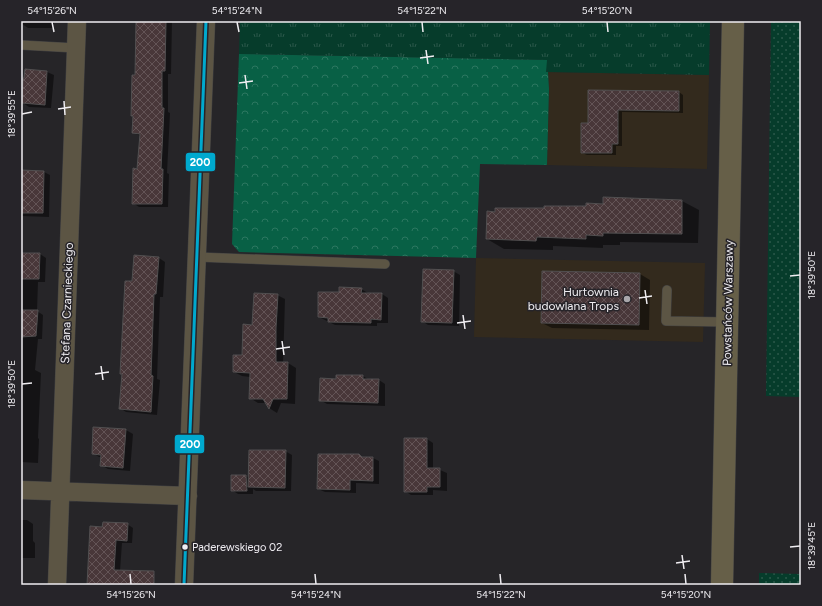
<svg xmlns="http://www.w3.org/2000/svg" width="822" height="606" font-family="Figtree,sans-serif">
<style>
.commercial{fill:#332a1d}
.grass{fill:url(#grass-tufts)}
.forest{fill:url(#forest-crowns)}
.garden{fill:url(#garden-dots)}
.shadow{fill:#0007}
.building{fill:url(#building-cross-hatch);stroke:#514f50}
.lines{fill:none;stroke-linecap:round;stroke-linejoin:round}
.service-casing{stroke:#424243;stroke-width:10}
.minor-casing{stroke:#424243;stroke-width:19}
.secondary-casing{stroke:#424243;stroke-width:23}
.service{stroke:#5c5544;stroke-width:9}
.minor{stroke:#5c5544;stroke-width:18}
.secondary{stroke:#665f48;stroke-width:22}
.bus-1-casing{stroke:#262429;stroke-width:6}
.bus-1{stroke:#00a9ce;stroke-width:3}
.ticks{fill:none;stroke:#efedf1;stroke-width:1.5}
.poi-dot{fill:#a9a7ab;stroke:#262429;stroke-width:1.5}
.bus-dot{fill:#efedf1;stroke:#262429;stroke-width:1.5}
.labels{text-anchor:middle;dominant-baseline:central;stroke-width:3;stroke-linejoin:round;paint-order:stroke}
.bus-label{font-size:11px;fill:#efedf1;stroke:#262429;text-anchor:start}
.poi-label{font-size:12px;fill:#efedf1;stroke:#262429;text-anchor:end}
.street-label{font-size:12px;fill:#efedf1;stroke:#262429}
.line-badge{stroke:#262429;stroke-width:1.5}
.badge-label{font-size:11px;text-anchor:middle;font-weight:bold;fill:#fff}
.neatline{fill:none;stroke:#efedf1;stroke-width:1.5}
.ticks-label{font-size:10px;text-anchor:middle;fill:#efedf1}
</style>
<defs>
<pattern id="grass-tufts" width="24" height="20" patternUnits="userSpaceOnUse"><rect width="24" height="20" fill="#063c2b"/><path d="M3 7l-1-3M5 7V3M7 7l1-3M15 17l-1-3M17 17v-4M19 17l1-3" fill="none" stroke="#2b584a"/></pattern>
<pattern id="forest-crowns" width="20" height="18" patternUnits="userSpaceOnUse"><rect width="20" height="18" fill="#086045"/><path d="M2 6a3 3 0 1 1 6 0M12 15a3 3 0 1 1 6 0" fill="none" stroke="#2c7760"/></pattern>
<pattern id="garden-dots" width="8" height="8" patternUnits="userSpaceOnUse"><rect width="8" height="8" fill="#063c2b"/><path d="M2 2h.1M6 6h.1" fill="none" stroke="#2b584a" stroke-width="1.8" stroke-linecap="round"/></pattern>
<pattern id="building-cross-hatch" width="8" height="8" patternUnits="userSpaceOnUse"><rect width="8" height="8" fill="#483739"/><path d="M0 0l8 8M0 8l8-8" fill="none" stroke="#635456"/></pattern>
</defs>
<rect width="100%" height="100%" fill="#262528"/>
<path class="commercial" d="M548,72l161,3 -2,94 -160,-4 2,-76z
M476,258l229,5 -2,79 -229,-5z"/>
<path class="grass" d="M240,21h470l-1,54 -163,-3v-12l-307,-6z"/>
<path class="forest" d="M239,54l308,6 -1,12h2l1,17 -2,76 -67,-1 -4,94 -237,-6 -7,-8z"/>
<path class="garden" d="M771,21h30v376l-35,-1z
M759,573l42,1v11h-42z"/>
<path class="shadow" d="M22,21h32v7h-26l-6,-4z
M137,21h35l-1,53h-3v38l2,1 -3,60 2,1 -1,33h-29l-6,-4 5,-33 3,-34 -8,-3z
M26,70l21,2 7,3 -3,33 -22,-1 -6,-4z
M589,91l90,1 4,3v18l-61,-1v34h-6v9h-29l-5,-2 7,-29z
M21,171l23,1 6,3 -1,42 -28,-1z
M604,199l78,2 17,9 -1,33 -78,-1v3h-17v3l-50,-2v4l-49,-1 -17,-10 9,-26 49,-4 42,-2 17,-2z
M21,254h19l6,4 -1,24h-7l-1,29 6,4 -1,24h-4l-3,31 6,3 -3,65 1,1 -1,24 -17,-1z
M159,258l6,4 -2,35h-3l-3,82 3,1 -3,35 -31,-3 -6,-4 13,-126z
M453,271l7,4 -1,51 -31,-1 -6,-4z
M640,274l10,6 -1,50 -97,-2 -10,-5z
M361,289l7,4v1h14l6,4v25h-11v3l-42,-1 -16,-8z
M277,295l8,4 -1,34 -1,30h5l8,5 -1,36 -14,-1 -4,10 -8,-5 -3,-5h-8l-8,-5v-21l-8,-1 -8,-4 9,-16 10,-30z
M363,376l6,4h10l6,4v22l-58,-2 -7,-4 17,-20z
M94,428l32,2 7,4 -3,37 -22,-2 -7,-4 1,-8h-3l-6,-4z
M427,439l6,4v26l7,1 7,3v18l-14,-1v5h-22l-6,-4z
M285,451l7,4 -1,36h-35l-3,-2v5h-15l-6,-4 14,-14 4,2z
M359,455l4,3h10l6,3v23l-23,-1v10l-31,-1 -7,-3z
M21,518l1,2h5l6,4v17l2,2v15h-14z
M127,524l6,4 -1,15h-10l-2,28 31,14h-62l14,-57z"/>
<path class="building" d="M136,21h30l-1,50h-3v37h2l-3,61h2l-1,35h-30l1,-36 4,1 3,-35 -8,-1 1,-17h-2l1,-41h3z
M25,69l22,2 -2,34 -23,-2 1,-25h1z
M588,90l91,1v20l-61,-1v34h-6v9h-31v-30h7z
M21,170l23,1 -1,42h-22z
M603,197l79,3v34l-79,-1v3l-17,-1v4l-49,-2 -1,4 -50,-2 1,-28 8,1v-4h49v-2h42v-3l17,1z
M21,253h19l-1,26h-18z
M134,255l25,2 -3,37h-2l-3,81 2,1 -2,36 -32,-3 3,-35h-2l5,-93h7z
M423,269l31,1 -2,53 -31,-1z
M542,271l98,2 -1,52 -98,-2z
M339,287l23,1 -1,5h21l-1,27 -10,-1v4l-43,-1v-4l-10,-1v-25h21z
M254,293l24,1 -2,34v34h12l-1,37h-14l-4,10 -6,-10h-14l1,-26 -17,-1v-17h9l1,-31 9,1z
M21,310h17l-2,26 -15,1z
M336,375h27v4h16l-1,24 -59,-2 1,-23 16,1z
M93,427l33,2 -3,39 -23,-2 1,-11 -9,-1z
M404,438h23v30h13v19h-13v5h-23z
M249,450h37l-1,38 -37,-1z
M318,454h41l3,3h11v24l-23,-1v10l-33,-1z
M231,475h15l1,16h-16z
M103,522l25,1 -1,18 -11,-1 -2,30 40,1v14h-67l3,-59 12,1z"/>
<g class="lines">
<defs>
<path id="service" d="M21,45l55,3
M197,257l188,7
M667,290l-1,31 61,1"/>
<path id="minor" d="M21,490l167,6
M57,585l20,-564
M184,585l22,-564"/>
<path id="secondary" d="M722,585l11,-564"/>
</defs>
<use href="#service" class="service-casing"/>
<use href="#minor" class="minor-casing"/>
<use href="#secondary" class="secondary-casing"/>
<use href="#service" class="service"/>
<use href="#minor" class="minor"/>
<use href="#secondary" class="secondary"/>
<defs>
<path id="bus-1" d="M184,585l22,-564"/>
</defs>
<use href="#bus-1" class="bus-1-casing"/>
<use href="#bus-1" class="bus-1"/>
</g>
<path class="ticks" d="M52,22l2,10M237,22l2,10M422,22l1,10M607,22l1,10M426,50l2,14M420,58l14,-2M245,75l2,14M239,83l14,-2M64,101l1,14M58,109l13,-2M22,114l10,-2M790,276l10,-1M645,290l2,14M639,298l13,-2M463,315l2,14M457,323l14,-2M282,341l2,14M276,349l14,-2M101,366l2,14M95,374l14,-2M22,384l10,-1M790,547l10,-1M682,555l2,14M676,563l14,-2M130,574l1,10M315,574l1,10M500,574l1,10M685,574l1,10"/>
<circle class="poi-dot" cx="627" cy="299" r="4"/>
<circle class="bus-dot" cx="185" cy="547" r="3.5"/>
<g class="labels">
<g class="bus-label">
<text x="192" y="547">Paderewskiego 02</text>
</g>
<g class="poi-label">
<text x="619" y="292">Hurtownia<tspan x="619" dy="14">budowlana Trops</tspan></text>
</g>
<g class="street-label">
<text transform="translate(67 303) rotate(-88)">Stefana Czarnieckiego</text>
<text transform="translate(728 303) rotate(-89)">Powstańców Warszawy</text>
</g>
</g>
<g class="line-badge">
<rect x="185" y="152" width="31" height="20" rx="4" fill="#00a9ce"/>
<rect x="174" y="434" width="31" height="20" rx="4" fill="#00a9ce"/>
</g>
<g class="badge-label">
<text x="200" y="166">200</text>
<text x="190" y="448">200</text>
</g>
<rect width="822" height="606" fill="none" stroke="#262429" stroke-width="44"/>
<rect x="22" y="22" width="778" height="562" class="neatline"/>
<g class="ticks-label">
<text x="52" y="14">54°15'26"N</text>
<text x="237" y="14">54°15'24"N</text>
<text x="422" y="14">54°15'22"N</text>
<text x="607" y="14">54°15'20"N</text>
<text transform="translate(11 114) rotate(-90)" y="4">18°39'55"E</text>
<text transform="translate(811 275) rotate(-90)" y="4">18°39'50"E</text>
<text transform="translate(11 384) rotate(-90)" y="4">18°39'50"E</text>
<text transform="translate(811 546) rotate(-90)" y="4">18°39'45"E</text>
<text x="131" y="598">54°15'26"N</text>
<text x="316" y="598">54°15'24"N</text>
<text x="501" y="598">54°15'22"N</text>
<text x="686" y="598">54°15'20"N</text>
</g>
</svg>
